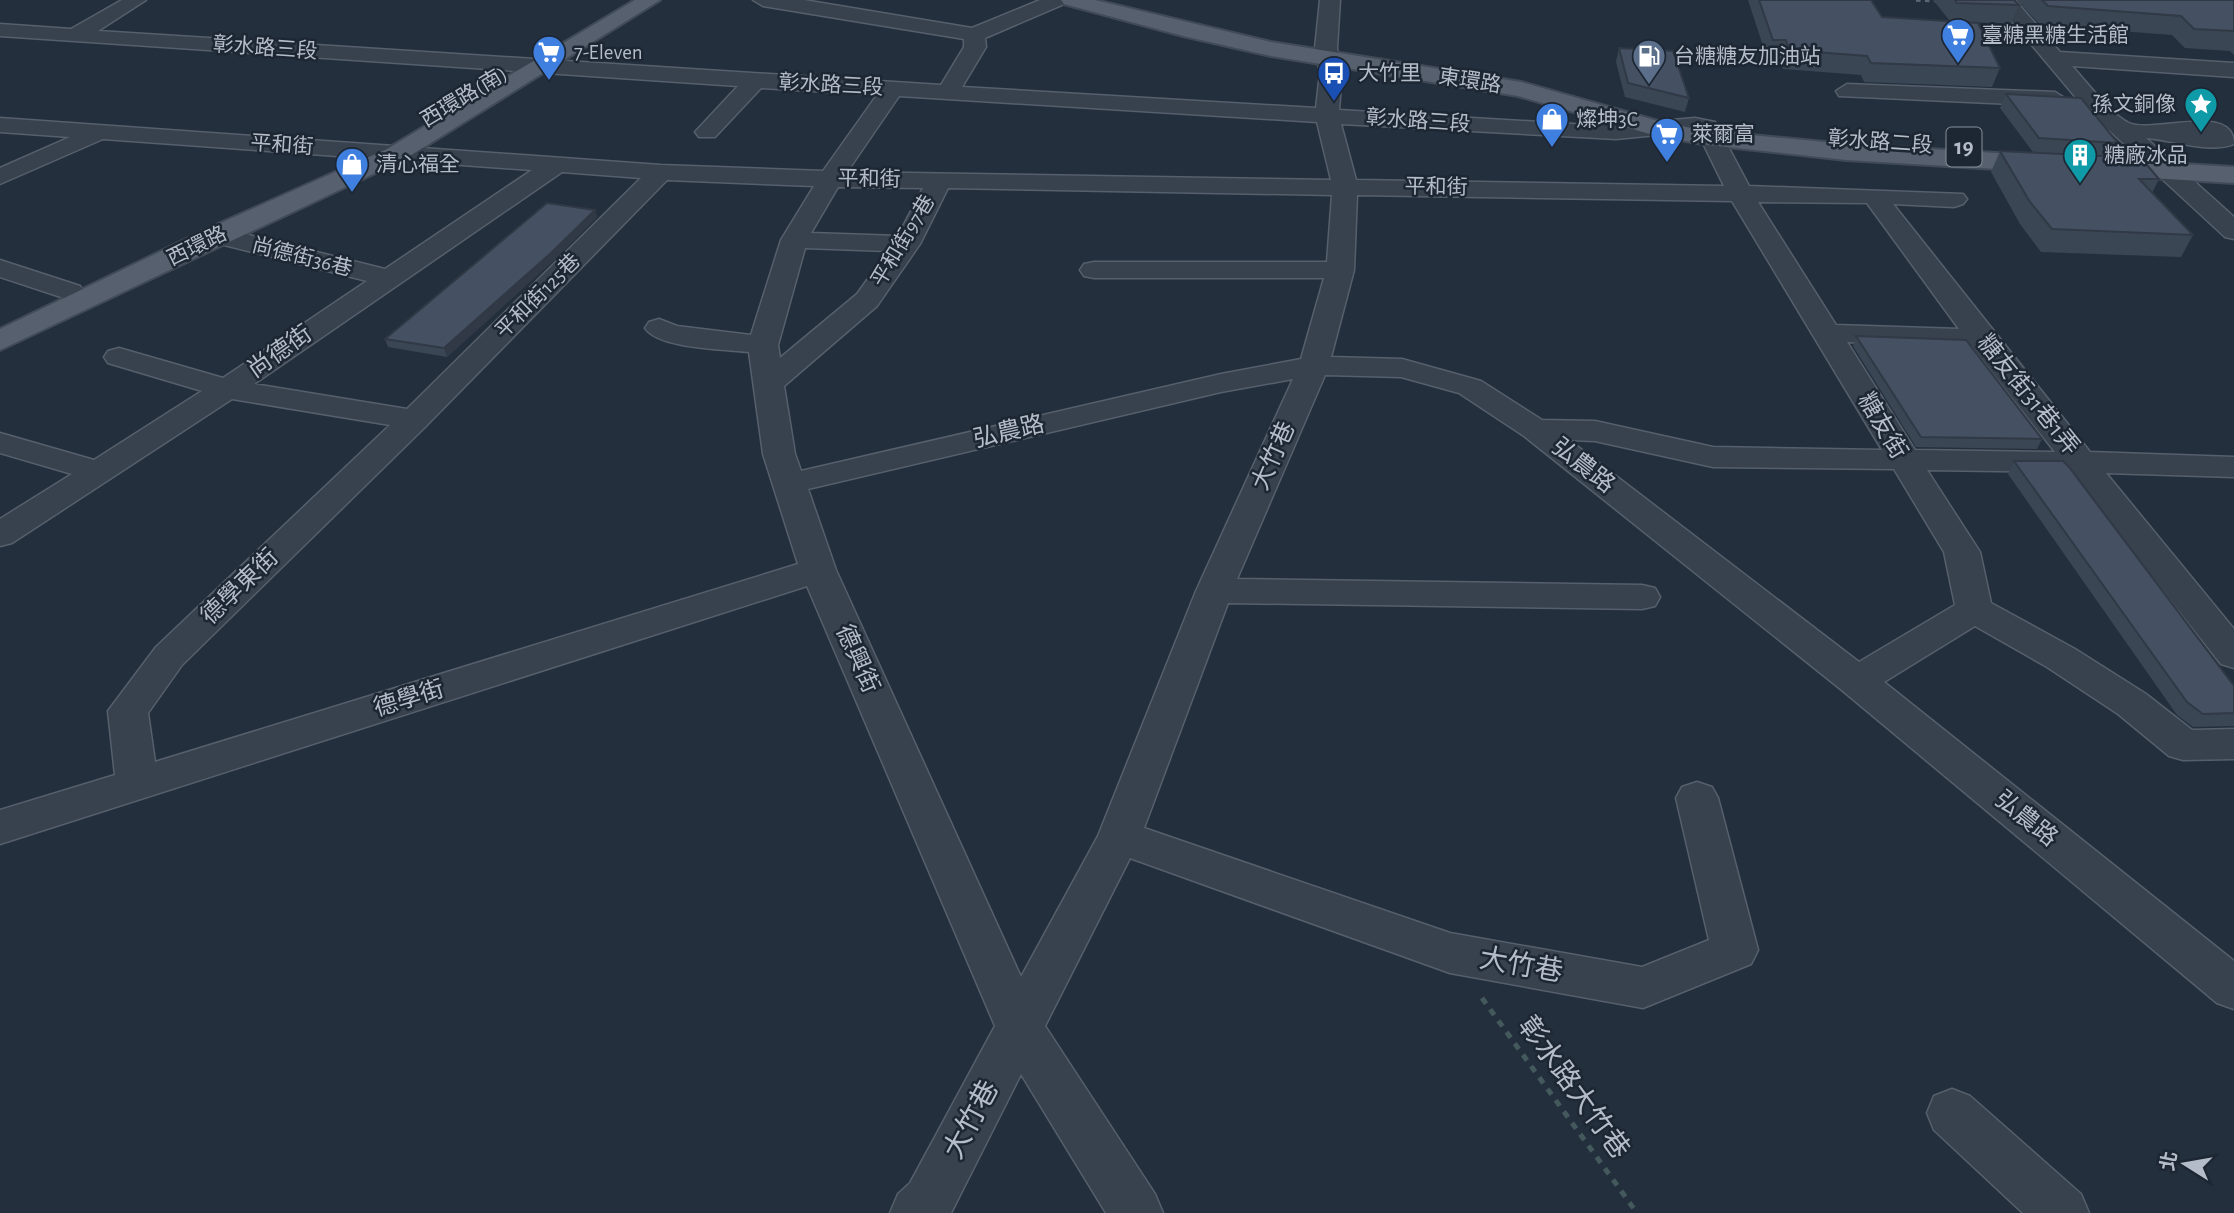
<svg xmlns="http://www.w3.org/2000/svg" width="2234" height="1213" font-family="'Alegreya Sans','Noto Sans TC',sans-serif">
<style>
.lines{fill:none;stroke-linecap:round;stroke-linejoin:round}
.minor-casing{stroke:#565f6c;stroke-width:3}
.major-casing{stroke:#414a57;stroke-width:4}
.path{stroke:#44595c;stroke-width:5;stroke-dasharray:7 7;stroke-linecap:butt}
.minor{fill:#38414e;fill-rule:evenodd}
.major{fill:#56606e;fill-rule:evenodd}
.rail{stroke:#5a6575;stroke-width:3.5;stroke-dasharray:4.5 4.5;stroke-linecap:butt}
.wall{fill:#3b4654}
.shaded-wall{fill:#303945}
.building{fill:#455162;stroke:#303945;stroke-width:2}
.labels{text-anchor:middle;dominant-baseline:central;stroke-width:5;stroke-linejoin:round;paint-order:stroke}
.far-poi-label{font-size:21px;fill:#b4bcc9;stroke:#1d2633;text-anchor:start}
.far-street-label{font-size:21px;fill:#b4bcc9;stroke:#1d2633}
.shield{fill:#1d2633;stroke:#878f9c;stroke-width:2}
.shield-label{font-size:23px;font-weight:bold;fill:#b4bcc9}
.street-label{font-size:24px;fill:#b4bcc9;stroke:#1d2633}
.near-street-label{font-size:28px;fill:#b4bcc9;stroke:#1d2633}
</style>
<rect width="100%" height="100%" fill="#242f3e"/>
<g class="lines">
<defs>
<path id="minor" d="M122,0h24l-48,31 843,54 23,-38v-8l-201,-33 -10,-6h51l168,28 68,-28h27l-3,4 -79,34 1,9 -24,40 354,21 4,-35 -5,-25 5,-48h20l-3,48 5,25 -3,37 235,14 42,1 79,-7 20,4 34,64 214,8 4,5 -4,5 -9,3 -61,-3 197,248 144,5v20l-128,-4 128,156v39l-13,-4 -151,-192 -143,-2 53,82 11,51 84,46 71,45 46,36 42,-1v30l-51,1 -14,-4 -51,-42 -71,-47 -72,-41 -91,56 350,279v48l-17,-6 -374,-312 -319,-255 -65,-43 -58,-16 -76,-2 -88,204 405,6 13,3 5,9 -5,9 -13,3 -414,-6 -84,225 306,105 192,34 67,-27 -33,-142 6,-11 15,-5 15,5 6,11 40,152 -7,14 -108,44 -193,-35 -320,-115 -85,168 110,168 8,19h-57l-85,-139 -70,139h-61l8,-19 12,-11 85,-157 -188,-440 -807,258v-34l115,-35 -7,-64 48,-64 234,-222 -158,-26 -220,144 -12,3v-27l72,-45 -72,-21v-20l94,27 108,-69 -94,-28 -4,-6 4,-6 11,-3 104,30 144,-97 -159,-40 -4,-6 4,-6 9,-2 168,42 147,-99 -429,-31 -103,45v-16l70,-31 -70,-5v-14l661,47 162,6 54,-76 -116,-7 -46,49h-16l-4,-5 43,-46 -738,-50v-12l71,5zM899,96l418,26 14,58 -484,-8zM1341,124l275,15 81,-8 27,55 -368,-6zM562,172l79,6 -234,231 -153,-25zM667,180l147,6 -33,54 -30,95 -74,-9 -18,-7 -10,3 -4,6c14,21 79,21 104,24l14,102 35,110 -643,198 -7,-49 34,-48 243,-238zM838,187l85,1 -25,48 -87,-3zM948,188l384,7 -5,67h-233l-10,2 -4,6 4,6 10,2h230l-23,81 -80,15 -420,97 -6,-17 -11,-68 93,-80 43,-62zM1357,195l375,6 150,249 -169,-3 -118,-26 -53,-1 -61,-39 -79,-22 -71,-2 23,-87zM1758,202l109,1 92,126 -123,-4zM805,248l83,3 -31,43 -77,64 -2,-13zM1847,342l125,4 83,106 -140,-2zM1293,379l-97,212 -98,245 -77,141 -185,-407 -28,-81 413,-97zM1569,440l26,1 118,26 181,2 50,83 11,53 -96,57z
M1994,0h21l45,52 174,11v14l-162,-11c14,15 39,49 57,57 25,11 105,-21 105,21 -24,10 -61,-4 -88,-6l88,79v22l-9,-2 -142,-131z
M1847,84l208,8 11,7 -11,7 -216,-10 -3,-5z
M0,260l80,26 4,6 -4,6 -10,2 -70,-23z
M1952,1089l18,7 111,98 8,19h-66l-89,-83 -7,-17 7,-17z"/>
<path id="major" d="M635,0h25l-255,159 -405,191v-21l207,-100 180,-80z
M1061,0h34l176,42 250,40 144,41 43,8 138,13 388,23v16l-388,-23 -138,-15 -55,-10 -135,-39 -247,-40 -88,-20 -119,-32z"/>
</defs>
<use href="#minor" class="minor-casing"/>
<use href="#major" class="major-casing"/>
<path class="path" d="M1482,998l155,215"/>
<use href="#minor" class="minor"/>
<use href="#major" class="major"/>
<path class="rail" d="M1916,0l35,1"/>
</g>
<path class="wall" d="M1748,0h123l11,17 118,51 -8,19 -128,-5 -3,-7 -78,-6 -3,-10 -13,-1z
M1933,0h81l5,5 -8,19 -61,-3z
M2017,0h217v55l-4,-4 -45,-3 -13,-13 -132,-10z
M1619,48l70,50 -4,14 -60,-15 -9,-35z
M2006,94l112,49 -6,14 47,22 -7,14 41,42 -12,22 -140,-5 -21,-28 -29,-52 9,-21 33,1 -33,-44z
M595,210l2,7 -44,44 -106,96 -59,-10 -3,-8z
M1856,336l186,103 -5,10 -121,-2 -63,-101z
M2014,461l220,225v40l-41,1 -16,-12 -169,-241z"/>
<path class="shaded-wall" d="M595,210l2,7 -44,44 -106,96 -3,-9z"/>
<path class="building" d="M1759,0h112l11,17 96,6 22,45 -129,-5 -4,-7 -78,-6 -3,-10h-13z
M1955,0h59l5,5 -62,-2z
M2042,0h192v31l-40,-2 -13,-13 -133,-10z
M1619,48l54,3 16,47 -61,-15z
M2006,94l75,4 37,45 -79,-5z
M2000,151l141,7 18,21h-20l54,56 -141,-6 -22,-27z
M547,203l48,7 -44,43 -107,95 -59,-9z
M1856,336l110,4 76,99 -121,-2z
M2014,461h49l6,6 165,219v27l-31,1 -16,-12z"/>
<defs>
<symbol id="supermarket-pin" viewBox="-11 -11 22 30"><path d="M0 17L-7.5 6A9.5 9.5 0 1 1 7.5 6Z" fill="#3f7fe0" stroke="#1d2633"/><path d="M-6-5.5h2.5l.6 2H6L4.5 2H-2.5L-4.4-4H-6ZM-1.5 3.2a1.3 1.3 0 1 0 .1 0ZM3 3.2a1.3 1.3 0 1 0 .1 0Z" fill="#fff"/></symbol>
<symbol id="fuel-pin" viewBox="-11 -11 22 30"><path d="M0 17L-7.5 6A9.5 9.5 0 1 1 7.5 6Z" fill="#5c6f8a" stroke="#1d2633"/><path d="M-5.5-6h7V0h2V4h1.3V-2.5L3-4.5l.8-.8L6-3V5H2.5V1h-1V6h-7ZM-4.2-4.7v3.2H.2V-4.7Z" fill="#fff"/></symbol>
<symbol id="bus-pin" viewBox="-11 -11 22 30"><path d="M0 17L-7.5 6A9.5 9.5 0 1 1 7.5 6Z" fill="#1a4fb4" stroke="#1d2633"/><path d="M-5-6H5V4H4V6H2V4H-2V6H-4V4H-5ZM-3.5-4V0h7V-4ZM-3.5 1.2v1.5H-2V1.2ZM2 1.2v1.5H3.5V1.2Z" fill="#fff"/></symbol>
<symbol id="sight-pin" viewBox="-11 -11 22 30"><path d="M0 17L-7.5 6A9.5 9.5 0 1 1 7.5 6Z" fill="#0f9aa8" stroke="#1d2633"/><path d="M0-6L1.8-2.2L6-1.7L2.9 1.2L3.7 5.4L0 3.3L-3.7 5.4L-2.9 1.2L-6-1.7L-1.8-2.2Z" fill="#fff"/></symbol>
<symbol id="shop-pin" viewBox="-11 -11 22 30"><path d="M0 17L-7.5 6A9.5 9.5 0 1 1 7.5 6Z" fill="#3f7fe0" stroke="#1d2633"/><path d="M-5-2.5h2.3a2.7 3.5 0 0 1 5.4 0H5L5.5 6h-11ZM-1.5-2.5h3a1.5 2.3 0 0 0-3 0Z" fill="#fff"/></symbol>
<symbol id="building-pin" viewBox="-11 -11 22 30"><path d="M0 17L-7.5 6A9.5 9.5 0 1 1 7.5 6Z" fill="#0f9aa8" stroke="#1d2633"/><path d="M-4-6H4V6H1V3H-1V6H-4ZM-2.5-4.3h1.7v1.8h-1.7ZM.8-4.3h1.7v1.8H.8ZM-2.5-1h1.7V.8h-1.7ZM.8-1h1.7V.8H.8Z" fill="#fff"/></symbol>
</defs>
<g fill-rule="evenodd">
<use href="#supermarket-pin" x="1939" y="16" width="38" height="52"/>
<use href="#supermarket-pin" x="530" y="33" width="38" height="52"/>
<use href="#fuel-pin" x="1630" y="37" width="38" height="52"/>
<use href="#bus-pin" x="1315" y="54" width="38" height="52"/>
<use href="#sight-pin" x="2182" y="85" width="38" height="52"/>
<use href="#shop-pin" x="1533" y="100" width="38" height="52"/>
<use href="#supermarket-pin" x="1648" y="115" width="38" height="52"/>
<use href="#building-pin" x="2061" y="136" width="38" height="52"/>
<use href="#shop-pin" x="333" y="145" width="38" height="52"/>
</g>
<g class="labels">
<g class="far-poi-label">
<text x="1982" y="35">臺糖黑糖生活館</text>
<text x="574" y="52">7-Eleven</text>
<text x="1674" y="56">台糖糖友加油站</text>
<text x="1358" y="73">大竹里</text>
<text x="2176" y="104" text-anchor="end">孫文銅像</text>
<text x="1576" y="119">燦坤3C</text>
<text x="1692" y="134">萊爾富</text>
<text x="2104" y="155">糖廠冰品</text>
<text x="376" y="164">清心福全</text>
</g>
<g class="far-street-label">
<text transform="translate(265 48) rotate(4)">彰水路三段</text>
<text transform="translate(1470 81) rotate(9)">東環路</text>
<text transform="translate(831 85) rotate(3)">彰水路三段</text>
<text transform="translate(464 97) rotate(-31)">西環路(南)</text>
<text transform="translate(1418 121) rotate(4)">彰水路三段</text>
<text transform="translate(1880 142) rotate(4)">彰水路二段</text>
<text transform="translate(282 145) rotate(4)">平和街</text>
<text transform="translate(869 179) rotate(1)">平和街</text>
<text transform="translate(1436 187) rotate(1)">平和街</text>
<text transform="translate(903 241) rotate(-59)">平和街97巷</text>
<text transform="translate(197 246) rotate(-26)">西環路</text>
<text transform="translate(302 257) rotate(14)">尚德街36巷</text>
<text transform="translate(538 296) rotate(-45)">平和街125巷</text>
</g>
<rect class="shield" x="1946.5" y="127.5" width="35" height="39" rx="5"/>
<g class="shield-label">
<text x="1964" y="147">19</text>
</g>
<g class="street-label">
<text transform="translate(280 352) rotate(-35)">尚德街</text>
<text transform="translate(2028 395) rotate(51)">糖友街31巷1弄</text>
<text transform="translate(1882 426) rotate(59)">糖友街</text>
<text transform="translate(1009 432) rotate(-13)">弘農路</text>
<text transform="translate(1274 456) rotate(-66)">大竹巷</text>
<text transform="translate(1583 466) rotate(38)">弘農路</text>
<text transform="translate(240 587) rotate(-44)">德學東街</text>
<text transform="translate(857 659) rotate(66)">德興街</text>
<text transform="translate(409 699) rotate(-17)">德學街</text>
<text transform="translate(2026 819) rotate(39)">弘農路</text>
</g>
<g class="near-street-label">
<text transform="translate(1521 966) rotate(10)">大竹巷</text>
<text transform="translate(1573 1088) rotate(54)">彰水路大竹巷</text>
<text transform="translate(972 1120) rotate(-62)">大竹巷</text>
</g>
</g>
<g transform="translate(2185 1164) rotate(281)" stroke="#1d2633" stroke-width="5" paint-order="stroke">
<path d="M0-5L12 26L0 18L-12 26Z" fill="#b4bcc9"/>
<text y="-10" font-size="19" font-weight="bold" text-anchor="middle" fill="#b4bcc9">北</text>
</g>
</svg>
